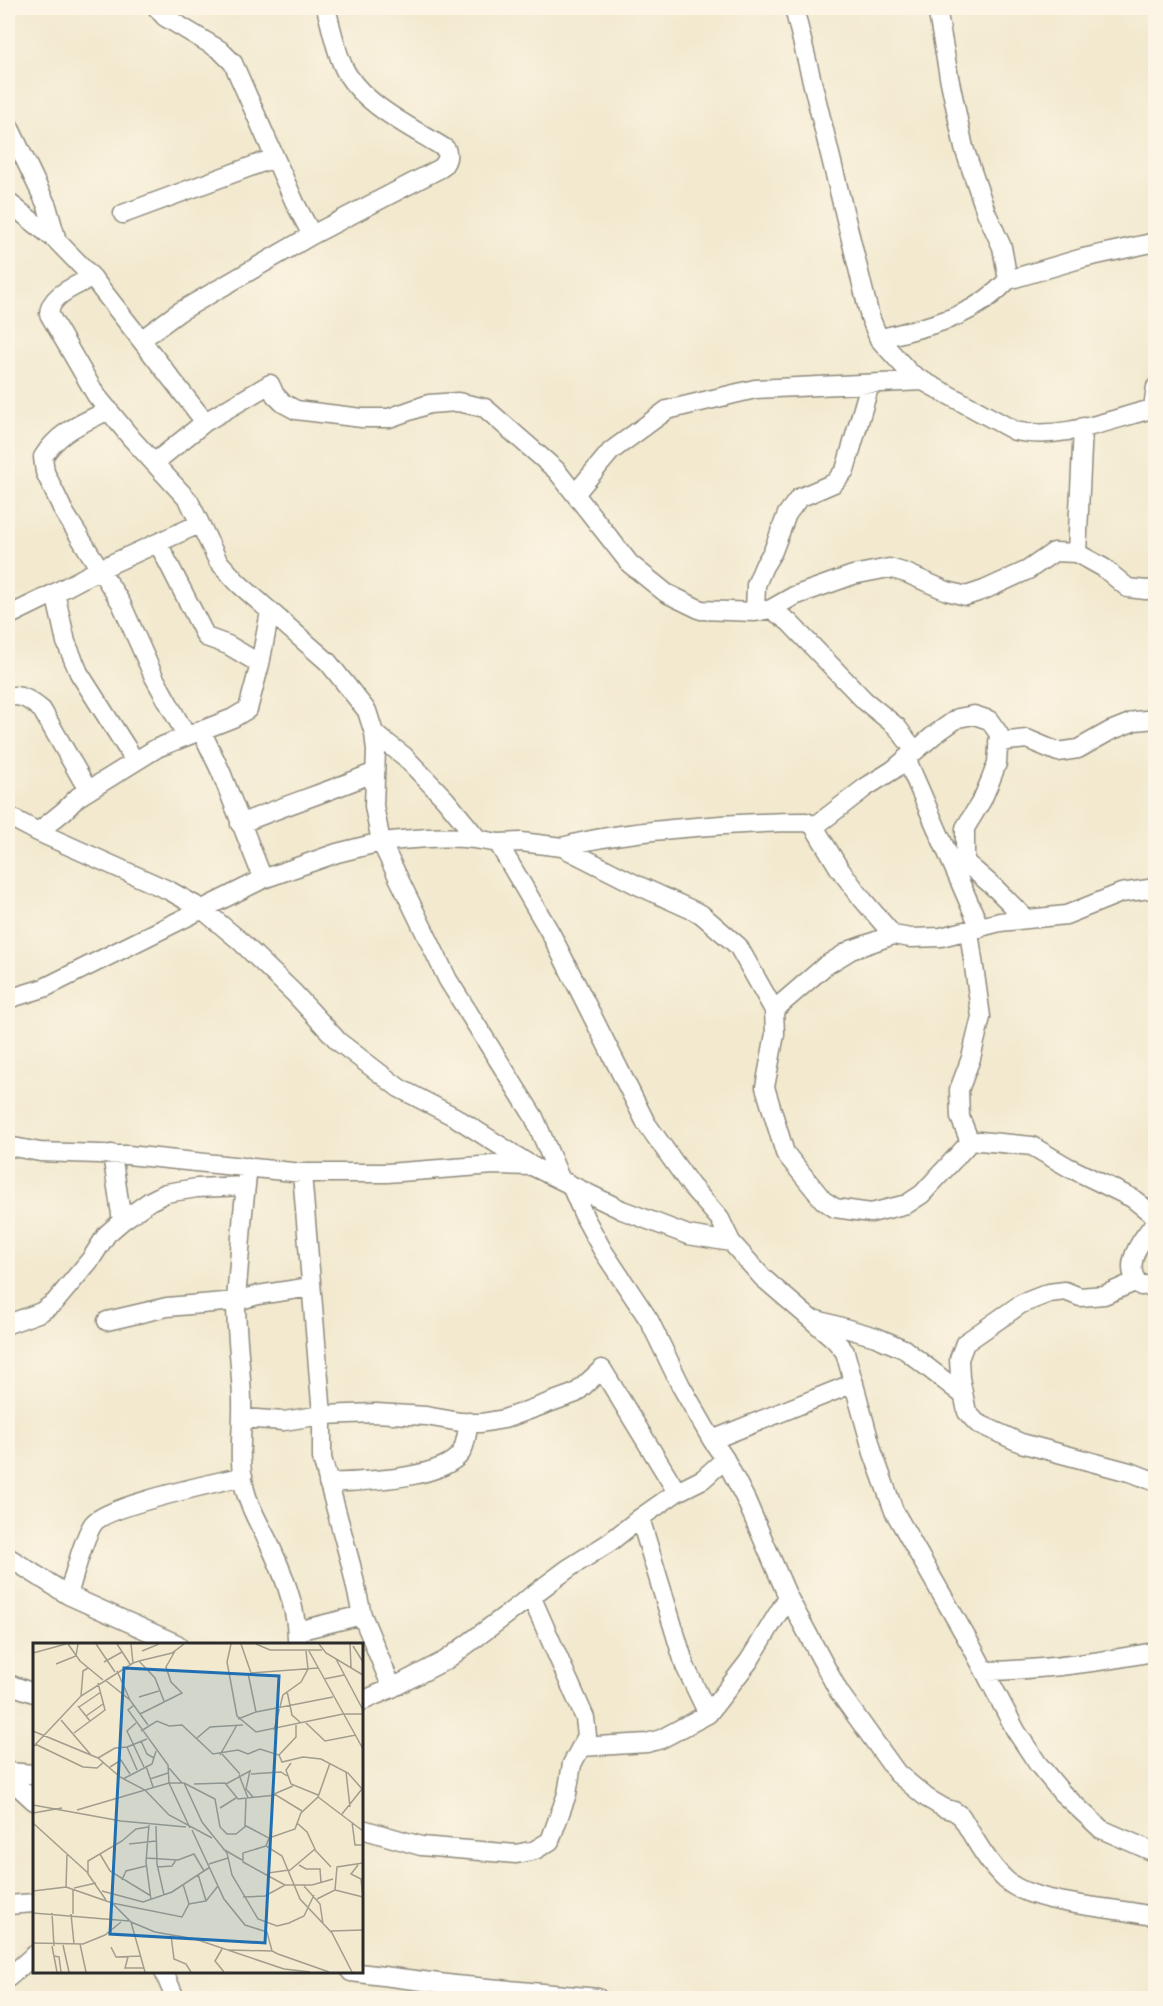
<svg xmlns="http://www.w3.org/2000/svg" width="1163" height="2006" font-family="Mynerve,sans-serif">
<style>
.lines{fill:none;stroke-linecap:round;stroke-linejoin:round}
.street-casing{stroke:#8e8a7d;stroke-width:21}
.street{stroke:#fff;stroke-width:18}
.inset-road{fill:none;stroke:#a29d8d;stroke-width:1.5}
.view{fill:#1f6fb2;fill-opacity:0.15;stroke:#1f6fb2;stroke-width:3}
.inset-edge{fill:none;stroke:#2b2b2b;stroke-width:3}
</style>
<rect width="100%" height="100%" fill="#fcf5e5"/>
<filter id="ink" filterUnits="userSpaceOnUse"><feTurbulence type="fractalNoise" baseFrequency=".0167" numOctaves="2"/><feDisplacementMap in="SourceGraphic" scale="12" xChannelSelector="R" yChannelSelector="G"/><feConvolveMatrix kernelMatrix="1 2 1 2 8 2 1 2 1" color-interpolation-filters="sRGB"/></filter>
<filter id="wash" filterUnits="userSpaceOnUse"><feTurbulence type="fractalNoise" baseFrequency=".008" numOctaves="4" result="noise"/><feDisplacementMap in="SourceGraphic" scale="24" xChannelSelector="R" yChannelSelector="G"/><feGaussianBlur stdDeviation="1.35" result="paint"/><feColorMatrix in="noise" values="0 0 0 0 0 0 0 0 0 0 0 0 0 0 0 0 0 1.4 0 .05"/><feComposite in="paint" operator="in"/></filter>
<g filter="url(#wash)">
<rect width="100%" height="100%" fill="#f2e9cf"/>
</g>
<g filter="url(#ink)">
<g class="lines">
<defs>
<path id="street" d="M157,8l8,9 55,33 13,13 62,140 17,32
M794,8l76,309 9,22 30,33 14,9 92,50c47,10 95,-12 141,-23
M8,124l39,82 10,35
M8,202l49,39 35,36 113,145
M123,214l151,-56
M1008,280l75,-22 73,-16
M879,339c50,-14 92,-19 129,-59l-6,-33 -16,-35 -22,-64 -15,-71 -12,-69
M141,340l38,-28 133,-77 129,-67c6,-6 8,-11 5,-19 -33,-21 -87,-46 -103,-83 -8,-18 -12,-40 -17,-58
M1153,408l3,-21
M109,410c-26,13 -50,21 -66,47l2,15 19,40 57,91 33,74 32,58
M154,463l51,-41 65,-38 5,11 8,8 13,7 66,8h27l40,-14 29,-2 27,6 71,62 74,94 36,29 35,17 54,2 16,-3 23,-13 59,-21 36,-7 17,5 41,18 19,5 18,-6 44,-20 26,-18 23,1 27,15 24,20 18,2 10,-1
M575,494l36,-43 56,-41 88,-21 168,-8
M158,543l48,94 22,8 32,19
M1077,553l6,-126
M771,609l18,13 76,79 32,26 18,24
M755,612l1,-27 8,-19 9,-15 14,-37 12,-16 35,-15 11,-13 25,-86
M8,616l47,-23
M8,697c13,-4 23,4 34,13l46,80
M201,730l20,42 42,107
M374,733l30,23 41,43 32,39
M998,742l29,-3 31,13 20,-3 32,-18 25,-10 21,-2
M906,758l74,170
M135,761l-56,-88 -13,-31 -11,-49 45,-24 99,-45
M8,816l30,16 132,59 32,18 37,31 55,53 45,49 60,46 56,29 77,49 90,44 66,25 43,7
M240,824c45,-19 91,-33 135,-52
M814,827l52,-40 27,-17 41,-35 24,-17 16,-3 15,5 10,14 -2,29 -6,16 -9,21 -17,28v34l31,27 30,30
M38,832l26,-21 14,-14 79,-49 76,-30 15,-9 12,-45 10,-52
M498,843l23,-1 41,5 73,37 66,30 37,32 36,64 1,24 -10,53 20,66 38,47 12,8 36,5 36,-9 15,-10 48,-52 10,-1 52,5 36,21 64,31 24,19
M562,847c36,-10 72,-14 110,-18 45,-4 89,-7 134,-7l7,3 26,43 24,32 30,35 18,3 30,-1 59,-15 66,-7 55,-22 35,-5
M969,931l12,86 -10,41 -12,32 1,27 10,25
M8,999l36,-11 219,-109 74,-26 44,-11 -7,-36 2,-55 -2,-18 -7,-22 -39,-49 -90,-79 -20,-22 -29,-60 -57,-62 -36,-44 -47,-81c1,-20 28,-28 43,-37
M774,1010l51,-44 26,-16 42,-15
M8,1146l32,6 88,3 174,18h85l107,-8 38,1
M112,1154l10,67
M248,1167c-4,32 -7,64 -9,96 -1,15 -3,30 -3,45 1,31 5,61 6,91 1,33 -5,58 3,91 6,23 19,41 28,62 13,28 25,62 24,92
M302,1173l20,242v43l29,107 11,50 30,73
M560,1178l-26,-61 -86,-137 -67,-138c43,-4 75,-8 117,1l53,91 95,189 45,63 29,33 11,23 32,36 71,61 11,13 28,101 21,58 79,138 43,82 22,33 24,29 39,36 55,24
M571,1186l14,32 18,33 46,69 32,66 31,54 13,19 21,41 42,97 51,95 58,81 30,25 17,10 10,3 7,5c13,22 27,48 46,65 27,24 111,26 149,36
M1156,1222c-15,17 -36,45 -15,64l15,-2
M1134,1280l-4,4 -26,11 -24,2 -15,-6 -16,2 -28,11 -56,39 -6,16 1,19 7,34 10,11 44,20 112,30 23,9
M817,1320l59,17 28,12 59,46
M107,1321l60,-14 69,-6 22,-6 53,-8
M8,1324l33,-12 14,-10 36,-43 16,-25 15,-13 28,-20 16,-8 31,-5 48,-2
M242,1418l42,3 38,-6 54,-2 50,3 34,6 21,1 23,-4 72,-26 26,-24 75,123
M712,1440l142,-57
M328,1483c32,-2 113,-3 133,-30 5,-8 6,-21 8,-31
M8,1557l60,38 109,49
M68,1595c6,-19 15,-56 25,-71 12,-18 123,-41 150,-48
M531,1596l54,122 2,18 -6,11
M297,1631l65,-16
M985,1671c55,-1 109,-8 163,-18l8,-3
M8,1684l26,9
M362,1701l30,-13 54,-28 123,-92 41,-26 30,-24 37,-26 26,-13 22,-20
M708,1714l41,-53 39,-64
M8,1772l26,2
M8,1777l26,24
M362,1829l59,17 95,8 19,-4 15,-9 17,-47 5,-30 9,-17 66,-4 14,-4 47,-25 -23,-48 -45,-148
M8,1905l26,-2
M164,1972l11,26
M351,1972l104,13 143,13
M8,1978l26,-23"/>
</defs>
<use href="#street" class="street-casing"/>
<use href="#street" class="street"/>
</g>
</g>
<g transform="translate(33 1643)">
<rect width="330" height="330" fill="#f2e9cf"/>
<path class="inset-road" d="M35,1l12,17 23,19M63,1l19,28M84,1l13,20M98,1l2,19M198,1l-4,18 10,54 19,16 87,-18h20M208,1l10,29 67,-5M223,1l14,6h52M286,1l7,9 37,22M317,1l1,23M320,3l10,16M109,8l17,-7M276,8l54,98M0,10l33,-9M303,16l27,51M106,18l33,-8 12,-9M71,19l18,-10M23,21l20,-8 2,-12M84,28l13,29M291,36l20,-4M72,37l25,20 18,25M254,48l5,24 9,8M48,53l2,-25 5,-3M106,54l20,-6M45,63l12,15M46,64l22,-15M223,69l77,-15M107,71l42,-21 -11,-11 -5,-15 9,-16M53,73l17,-12M205,76l18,-7 -8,-39M28,77l30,35M103,80l-9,8 17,36M273,80l19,18 31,-6M241,87l9,-35 18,-13 7,-13 -2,-18M0,88l65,27 22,19 25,13 24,25 43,23M108,88l16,-10 12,5 13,-1 31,29 25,-4 10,4 12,-5 19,6 3,7 21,-5 18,2 27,14 15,17M41,90l31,-23 -7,-27M164,95l13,-11 33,-2M108,98l6,13 7,4M2,101l48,23 14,1 7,-6M0,104l48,-51 52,-33 6,-2 16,17 9,23M189,111l18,20M187,112l17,-30M246,112l17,-18v-12M65,115l17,-10 12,-1M258,120l-5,7 5,14 27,11M113,123l7,21M77,124l11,-7 9,14M136,125l13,15M104,127l-10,-23 20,-8M313,129l4,35M218,131l30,-2 6,4M206,132l9,23M90,136l29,-15 4,-13M117,136l18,-6M151,140l31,16 5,28 7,7h9l10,-8 23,12 -3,8 16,10 18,43 32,34 20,39M161,141l31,-1 13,16 38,-4 26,16M193,141l24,-13 -4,18 7,8M241,151l19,-8M285,154l45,34M0,162l88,16 65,6M187,165l16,-10M44,167l92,-27 -1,-18 -40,-55 6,-5M0,170l29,-5M309,171l20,-25M319,179l3,23h8M0,180l55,50M116,182l-3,37 5,38M123,183l1,38 7,31M212,183l1,-28M157,185l-21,-45h15l18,39 25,31 5,22 26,44 19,7 12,-3 15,-7 10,-21M159,187l32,69 21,26 22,7 5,19 6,3 51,18M236,195l26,-9 6,-16 17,-16 12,-34M96,201l27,-3M233,203l-23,7v9l42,23M190,206l19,11M282,207l16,17M67,211l10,17 41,25M113,215l32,2 16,-6 10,17M176,221l19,-6M266,222l7,4h14l1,14M325,222l-7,9 10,5 2,19M124,224l15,-1 4,-6M256,228l26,-22 -8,-17 -10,-9M235,230l21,-3M89,237l4,-9 20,-5M150,241l6,20M271,243l16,18 3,20M33,244l46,16 19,19 24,10 40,7 89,30 26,3M41,245l22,-5M40,246v25M302,247l28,7M0,248l33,-4 1,-32M69,248l41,11 29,-10 38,-25M210,254l22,-1 20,-11h27l21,-6M284,256l18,-9 2,-23 26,-4M73,257l-18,-26v-13l34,-20 14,-12 12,-2M173,258l12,-15M79,260l70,14 7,-13 17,-3 -8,-27M0,270l96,8M19,270l2,33M38,271l3,30M98,279l14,50M298,288l32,-1M138,292l3,24 12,5 5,8M0,300l50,1 22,-9 16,-13M47,301l6,28M30,302l6,27M19,303l5,26M78,304l5,10 25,-1M189,306l-7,12 9,11M195,307l44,1M21,313l5,1 2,15M95,314l-3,11h19"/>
<path class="view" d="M91,25l155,8 -14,267 -155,-9z"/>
<rect width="330" height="330" class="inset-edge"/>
</g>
<rect width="1163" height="2006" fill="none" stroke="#fcf5e5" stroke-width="30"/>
</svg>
